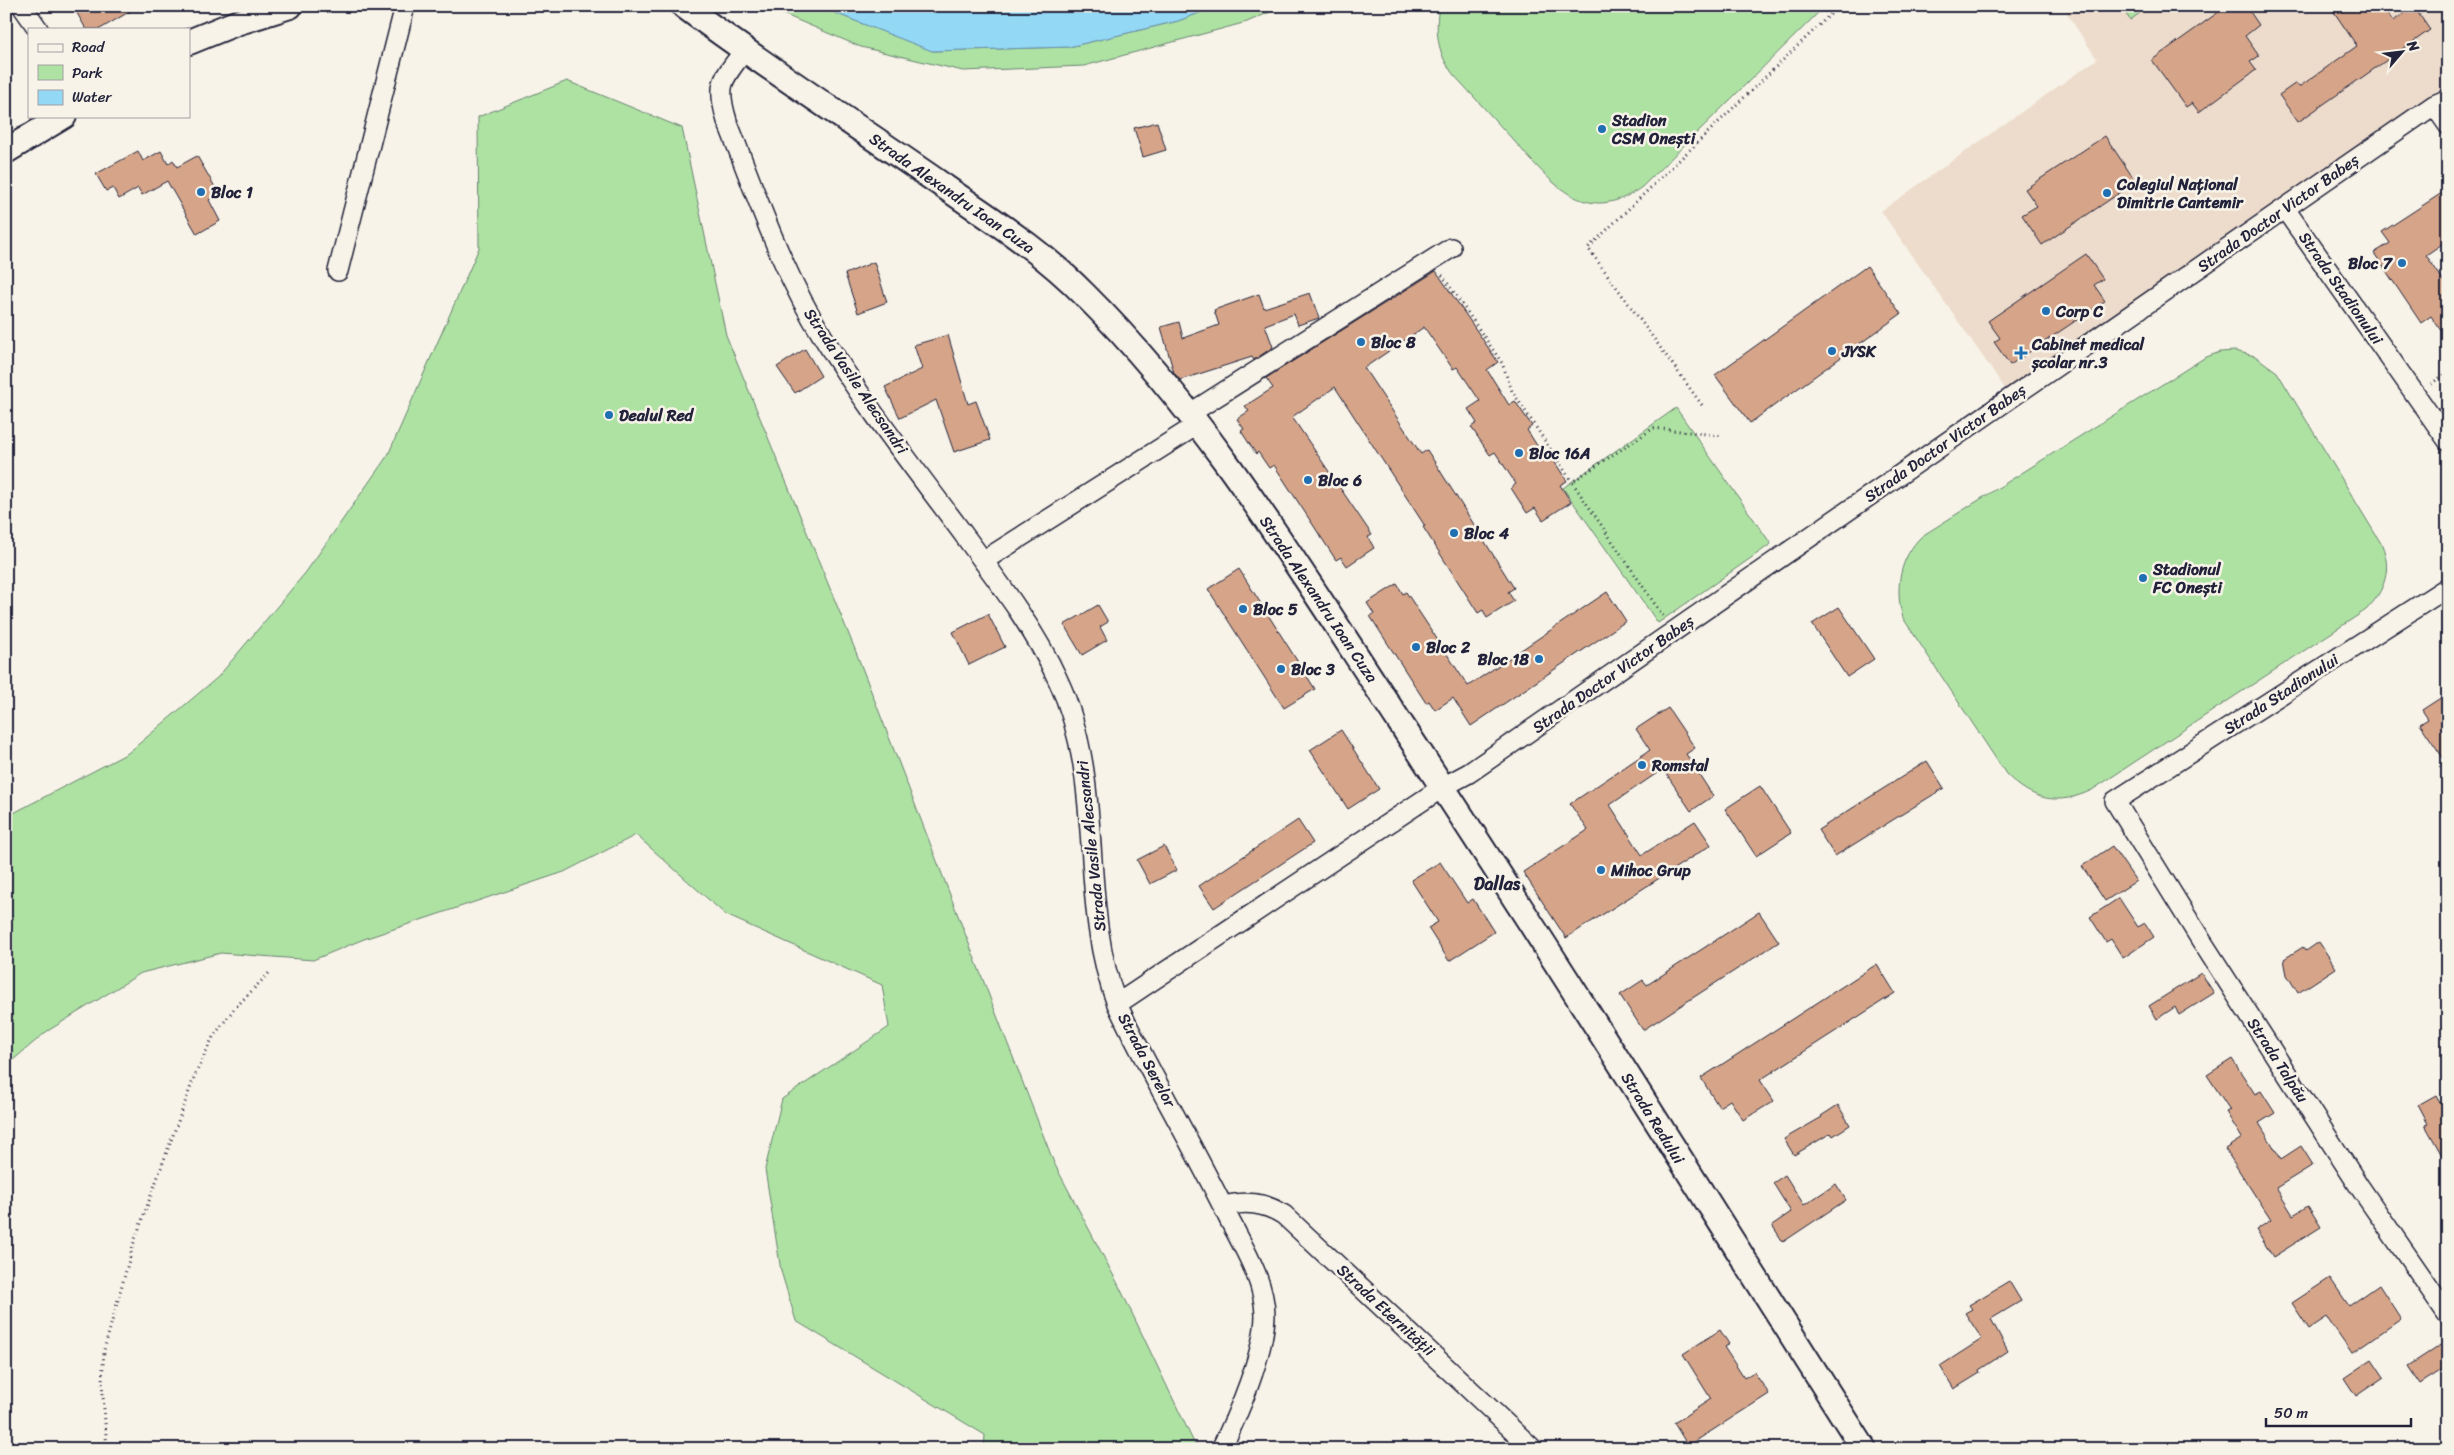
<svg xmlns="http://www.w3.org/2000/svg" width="2454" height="1455" font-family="Sriracha,sans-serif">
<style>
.built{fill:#eddccc}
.green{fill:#aee2a3;stroke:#68826f}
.water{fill:#93d8f5;stroke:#668fab}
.building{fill:#d6a589;stroke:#22223b}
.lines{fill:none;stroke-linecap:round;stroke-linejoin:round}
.minor-casing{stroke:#22223b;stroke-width:22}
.major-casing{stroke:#22223b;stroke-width:28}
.path{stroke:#22223b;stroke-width:3;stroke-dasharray:1 4;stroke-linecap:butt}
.minor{stroke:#f7f3e8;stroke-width:19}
.major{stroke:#f7f3e8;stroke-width:24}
.poi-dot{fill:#1f6fb2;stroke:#f7f3e8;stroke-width:2}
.labels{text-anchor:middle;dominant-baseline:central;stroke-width:5;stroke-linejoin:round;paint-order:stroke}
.poi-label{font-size:16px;font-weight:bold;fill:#22223b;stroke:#f7f3e8;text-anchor:start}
.street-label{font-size:16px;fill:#22223b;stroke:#f7f3e8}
.neighbourhood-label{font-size:18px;font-weight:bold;fill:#22223b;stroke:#f7f3e8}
</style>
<rect width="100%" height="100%" fill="#f7f3e8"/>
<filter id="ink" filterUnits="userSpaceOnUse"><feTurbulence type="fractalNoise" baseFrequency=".02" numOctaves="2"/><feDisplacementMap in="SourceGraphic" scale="10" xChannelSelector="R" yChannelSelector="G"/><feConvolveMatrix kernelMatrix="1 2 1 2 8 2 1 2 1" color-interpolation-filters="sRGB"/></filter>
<g filter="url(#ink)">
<path class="built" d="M2062,6h386v93l-437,298 -130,-186 216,-152z"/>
<path class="green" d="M764,6h53l116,45 136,-4 109,-26 40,-15h66l-37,16 -163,44 -121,5 -102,-24z
M1439,6h386l-183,181c-57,41 -91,-5 -127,-45 -21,-23 -42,-46 -62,-68 -16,-21 -18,-43 -14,-68z
M2121,6h29l-20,14z
M567,81l115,47 44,207 128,312 200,516 65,123 78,163h-213l1,-14 -189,-114 -15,-50 -16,-102 17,-70 107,-72 -7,-42 -156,-70 -90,-80 -72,37 -200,67 -51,21 -92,-7 -80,20 -95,59 -40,34v-249l122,-64 90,-76 88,-105 82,-117 91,-207 -1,-131z
M2235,351l20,5 22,16 105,173c10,24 3,46 -16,65l-274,180c-34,16 -59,11 -86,-16l-103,-156c-9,-30 -3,-61 19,-82l282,-178 16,-6z
M1676,408l95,136 -113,79 -95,-135z"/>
<path class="water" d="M817,6h401l-40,15 -109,26 -137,4z"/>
<path class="building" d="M73,6h66l-39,23h-14z
M2227,6h19l13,19 -14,11 14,20 -9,6 6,8 -57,42 -7,-9 -6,4 -34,-47z
M2330,6h52l11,15 21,-14 16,23 -132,92 -19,-27 17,-12 3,4 58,-41z
M1157,122l9,28 -23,7 -9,-29z
M2105,136l31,46 -94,63 -20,-30 15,-9 -12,-17z
M138,151l5,10 18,-10 7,13 5,-4 4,7 20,-11 22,38 -10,6 11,21 -23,13 -30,-53 -25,14 -4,-7 -19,11 -6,-11 -7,3 -10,-17z
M2448,189v51l-22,15 22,32v54l-17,-25 -10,7 -47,-70 16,-10 -8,-11z
M2086,254l17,25 -9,6 11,16 -95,64 -16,-23 6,-4 -12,-17z
M874,262l13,40 -29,11 -13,-39z
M1867,266l34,48 -151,109 -35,-48z
M1436,271l62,91 -11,8 22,35 6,-4 17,25 -5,4 20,31 5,-3 15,23 -7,4 11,17 -28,18 -8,-12 -8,5 -16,-25 5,-4 -21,-32 -5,3 -19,-28 6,-4 -9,-14 12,-8 -23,-34 -4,2 -29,-42 -60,41 57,86 6,-4 87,138 -6,4 6,9 -27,17 -4,-8 -5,3 -55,-86 2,-1 -90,-139 -43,30 80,118 -4,2 6,11 -27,18 -6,-9 -5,3 -62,-95 -5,3 -11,-16 -2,2 -15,-23 3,-2 -7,-10 12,-8 -4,-5 28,-18 -7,-10z
M1310,293l9,25 -21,7 -4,-11 -29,11 8,22 -19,13 -2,-3 -72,23 -6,-7 -13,-46 18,-5 4,16 36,-13 -5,-15 45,-16 5,14z
M948,335l20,69 8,-3 14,39 -36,12 -18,-52 -36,18 -15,-31 37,-18 -8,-24z
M805,349l16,27 -26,17 -18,-26z
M1239,569l76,120 -31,19 -76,-119z
M1397,584l6,10 3,-2 62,94 139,-94 19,29 -155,105 -18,-28 -18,12 -6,-9 -3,2 -56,-87 4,-2 -7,-11z
M1098,605l10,17 -8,5 7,13 -25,15 -18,-30z
M1839,607l35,52 -27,18 -35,-53z
M988,614l17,33 -36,18 -16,-33z
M2448,693v72l-28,-41 8,-5 -6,-9z
M1668,708l27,40 -9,6 27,42 -22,15 -28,-42 -53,36 32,50 53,-34 16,24 -145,93 -43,-66 65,-42 -18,-26 80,-54 -14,-21z
M1341,730l38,59 -31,20 -38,-59z
M1927,761l17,27 -109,68 -17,-26z
M1760,786l31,47 -35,23 -31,-47z
M1298,820l15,23 -99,65 -15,-22z
M1164,846l13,24 -27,14 -13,-24z
M2112,846l24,35 -31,20 -23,-35z
M1440,862l27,41 6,-4 21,33 -45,29 -21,-33 10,-6 -27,-42z
M2119,898l19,29 7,-4 9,14 -31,21 -12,-19 -5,3 -16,-25z
M1759,912l20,30 -136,88 -23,-35 23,-15 4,5z
M2319,942l17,26 -38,25 -11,-18 -3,-16 19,-12 3,4z
M1877,964l18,29 -135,87 14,21 -31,19 -13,-20 -11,7 -18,-29z
M2201,973l13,20 -35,22 -4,-8 -18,12 -8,-13z
M2232,1059l23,35 6,-3 14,22 -16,10 22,36 20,-13 12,19 -37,23 17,27 15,-9 13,21 -48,30 -17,-27 15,-10 -46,-71 17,-11 -16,-26 4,-2 -23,-35z
M2436,1095l12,21v50l-23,-41 3,-1 -10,-19z
M1838,1105l12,20 -17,11 -2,-3 -37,22 -10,-16 38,-22 -1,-1z
M1785,1175l19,30 32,-21 10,16 -63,42 -11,-17 19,-13 -18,-29z
M2330,1278l19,28 30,-21 22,34 -49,34 -25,-36 -18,12 -17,-26z
M2009,1281l12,20 -30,18 17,32 -29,19 1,3 -26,16 -14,-23 42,-27 -17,-26 7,-4 -3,-4z
M1720,1330l9,14 -5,3 20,31 10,-6 15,22 -81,52 -14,-23 37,-24 -28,-45z
M2448,1340v26l-28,18 -12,-18z
M2372,1359l12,18 -28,19 -12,-18z"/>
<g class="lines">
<defs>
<path id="minor" d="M22,6l16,23
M744,51c-22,29 -28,33 -17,70 29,72 54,149 96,216 42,69 93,133 141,198 34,46 70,93 94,145 49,105 19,221 59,324
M2434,105l14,20
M2285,209l163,232
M338,271l67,-265
M1189,414l262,-166
M983,561l214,-136
M2448,587l-333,214 86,139 158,246 89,129
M1223,1206c22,-5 41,-4 61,9l249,234
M1221,1449c17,-34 43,-95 44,-133 0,-35 -22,-69 -37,-99 -35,-72 -77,-141 -111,-213l326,-217 26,-14 965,-668 14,-6"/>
<path id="major" d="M684,6c84,63 172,119 258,179 49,34 100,66 142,109 126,125 218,280 315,427 159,240 310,485 465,728
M189,42l47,-19 54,-17
M6,151l58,-35"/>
</defs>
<use href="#minor" class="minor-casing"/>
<use href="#major" class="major-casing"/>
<path class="path" d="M1442,275l60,88 10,28 60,91
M2431,384l17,-12
M1702,405l-114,-157 251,-242
M1663,616l-91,-134 82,-54 69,8
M107,1449l-5,-67 2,-32 30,-108 61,-167 18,-38 21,-28 35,-36"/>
<use href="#minor" class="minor"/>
<use href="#major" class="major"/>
</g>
</g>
<g class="poi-dot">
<circle cx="1602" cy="129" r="5"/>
<circle cx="201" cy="192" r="5"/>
<circle cx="2107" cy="193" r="5"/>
<circle cx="2402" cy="263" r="5"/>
<circle cx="2046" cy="311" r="5"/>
<circle cx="1361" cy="342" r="5"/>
<circle cx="1832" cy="351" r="5"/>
<path d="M2018.5 345.5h5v5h5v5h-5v5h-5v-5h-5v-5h5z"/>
<circle cx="609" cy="415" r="5"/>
<circle cx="1519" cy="453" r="5"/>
<circle cx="1308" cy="480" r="5"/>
<circle cx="1454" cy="533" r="5"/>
<circle cx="2143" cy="578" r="5"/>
<circle cx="1243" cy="609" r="5"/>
<circle cx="1416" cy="647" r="5"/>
<circle cx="1539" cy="659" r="5"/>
<circle cx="1281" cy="669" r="5"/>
<circle cx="1642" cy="765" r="5"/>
<circle cx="1601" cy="870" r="5"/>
</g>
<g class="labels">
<g class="poi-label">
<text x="1612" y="120">Stadion<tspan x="1612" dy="18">CSM Onești</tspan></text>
<text x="2117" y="184">Colegiul Național<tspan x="2117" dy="18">Dimitrie Cantemir</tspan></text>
<text x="211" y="192">Bloc 1</text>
<text x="2392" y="263" text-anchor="end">Bloc 7</text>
<text x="2056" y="311">Corp C</text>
<text x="1371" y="342">Bloc 8</text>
<text x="2032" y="344">Cabinet medical<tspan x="2032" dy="18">școlar nr.3</tspan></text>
<text x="1842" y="351">JYSK</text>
<text x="619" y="415">Dealul Red</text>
<text x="1529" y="453">Bloc 16A</text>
<text x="1318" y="480">Bloc 6</text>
<text x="1464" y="533">Bloc 4</text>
<text x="2153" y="569">Stadionul<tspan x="2153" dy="18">FC Onești</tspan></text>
<text x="1253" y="609">Bloc 5</text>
<text x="1426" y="647">Bloc 2</text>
<text x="1529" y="659" text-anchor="end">Bloc 18</text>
<text x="1291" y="669">Bloc 3</text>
<text x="1652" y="765">Romstal</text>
<text x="1611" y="870">Mihoc Grup</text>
</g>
<g class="street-label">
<text transform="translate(952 193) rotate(35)">Strada Alexandru Ioan Cuza</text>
<text transform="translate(2278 213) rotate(-35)">Strada Doctor Victor Babeș</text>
<text transform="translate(2341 288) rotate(55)">Strada Stadionului</text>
<text transform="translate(856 381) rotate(56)">Strada Vasile Alecsandri</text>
<text transform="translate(1945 443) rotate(-35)">Strada Doctor Victor Babeș</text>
<text transform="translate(1319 599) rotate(56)">Strada Alexandru Ioan Cuza</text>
<text transform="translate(1613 674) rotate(-35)">Strada Doctor Victor Babeș</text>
<text transform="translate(2281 694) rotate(-33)">Strada Stadionului</text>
<text transform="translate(1091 846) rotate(-96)">Strada Vasile Alecsandri</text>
<text transform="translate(1147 1060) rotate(62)">Strada Serelor</text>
<text transform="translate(2278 1060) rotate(57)">Strada Talpău</text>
<text transform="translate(1653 1118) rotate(58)">Strada Redului</text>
<text transform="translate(1386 1310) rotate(43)">Strada Eternității</text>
</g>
<g class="neighbourhood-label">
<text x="1497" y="884">Dallas</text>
</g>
</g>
<rect width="2454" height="1455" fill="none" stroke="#f7f3e8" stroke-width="25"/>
<rect x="12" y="12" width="2429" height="1430" fill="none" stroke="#22223b" stroke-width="2" filter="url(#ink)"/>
<rect x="28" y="28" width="162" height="90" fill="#f7f3e8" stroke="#a29fa3"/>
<rect x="38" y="44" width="25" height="8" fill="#f7f3e8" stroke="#a29fa3"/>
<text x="72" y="52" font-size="15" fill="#22223b">Road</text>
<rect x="38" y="65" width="25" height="15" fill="#aee2a3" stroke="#a29fa3"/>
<text x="72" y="78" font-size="15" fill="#22223b">Park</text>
<rect x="38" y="90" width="25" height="15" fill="#93d8f5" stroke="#a29fa3"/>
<text x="72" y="102" font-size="15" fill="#22223b">Water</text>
<g transform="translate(2402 52) rotate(62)" stroke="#f7f3e8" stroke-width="4" paint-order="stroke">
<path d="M0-4L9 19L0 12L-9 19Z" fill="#22223b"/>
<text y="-8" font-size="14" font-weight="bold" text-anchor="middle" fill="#22223b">N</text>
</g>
<path d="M2266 1418v8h145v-8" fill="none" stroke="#22223b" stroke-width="2.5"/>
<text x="2274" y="1418" font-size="15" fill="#22223b" stroke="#f7f3e8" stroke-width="4" paint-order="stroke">50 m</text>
</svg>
